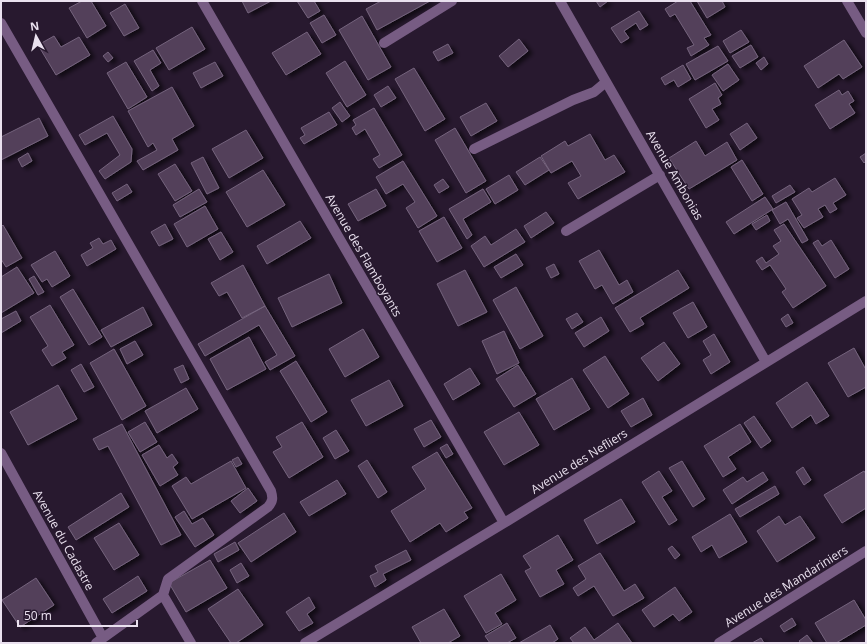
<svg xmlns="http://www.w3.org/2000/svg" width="867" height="644" font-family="'Open Sans',sans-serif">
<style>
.building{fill:#52415a;stroke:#75637d;filter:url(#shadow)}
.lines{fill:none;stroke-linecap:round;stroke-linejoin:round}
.minor{stroke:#775c83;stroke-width:10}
.labels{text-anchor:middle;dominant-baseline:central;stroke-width:3;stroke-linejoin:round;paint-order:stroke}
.street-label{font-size:12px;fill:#eae1ef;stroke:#28192f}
</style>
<defs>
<filter id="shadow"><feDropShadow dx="4.5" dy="2.5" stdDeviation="2" flood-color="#0009"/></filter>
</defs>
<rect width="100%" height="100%" fill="#28192f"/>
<path class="building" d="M82,1h9l15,25 -19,12 -18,-30z
M242,1h29l-23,12z
M297,1h17l6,10 -12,7z
M381,1h49l-53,29 -11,-21z
M596,1h12l-8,6z
M678,1h12l21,34 -7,3 5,7 -18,11 -4,-8 7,-3 -19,-31 -5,3 -5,-8z
M697,1h25l3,6 -18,11z
M125,4l14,24 -15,8 -14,-23z
M639,11l9,14 -8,5 -4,-7 -12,8 5,7 -8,5 -10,-15z
M324,15l12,20 -14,8 -12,-20z
M362,16l29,51 -23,13 -29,-50z
M192,27l13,22 -36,21 -13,-22z
M741,30l8,12 -19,11 -7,-12z
M307,32l14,22 -35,21 -14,-22z
M54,36l7,11 18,-10 11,18 -34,20 -18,-30z
M519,39l9,12 -20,16 -9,-11z
M844,40l18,27 -19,12 -4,-5 -21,14 -14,-22z
M448,44l5,9 -15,8 -5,-9z
M751,45l7,12 -18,11 -8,-12z
M718,46l10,15 -33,19 -9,-16z
M153,50l8,13 -11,7 9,16 -7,5 -18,-30z
M108,52l5,6 -5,4 -5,-6z
M764,57l4,7 -7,6 -5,-7z
M345,61l21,34 -19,12 -21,-34z
M126,62l21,35 -19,12 -21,-36z
M215,62l8,14 -22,12 -8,-15z
M728,64l11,16 -16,11 -11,-16z
M683,65l8,14 -13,8 -4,-7 -9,5 -4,-7z
M414,68l31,51 -20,12 -30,-52z
M715,83l7,12 -4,3 3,6 -9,5 7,11 -13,8 -17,-29z
M388,86l8,12 -15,9 -7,-12z
M172,87l22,39 -22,13 6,11 -35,20 -6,-9 20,-11 -4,-7 -5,4 -20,-36z
M839,90l3,5 6,-4 6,10 -5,3 6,9 -25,16 -15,-24z
M340,102l10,14 -8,6 -10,-14z
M486,103l11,18 -26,15 -11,-19z
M374,108l28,47 -23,13 -6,-9 7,-4 -15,-26 -9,6 -4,-7 4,-3 -3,-5z
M329,112l8,13 -33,19 -4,-6 5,-3 -4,-7z
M113,116l19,33 -1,13 -26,17 -6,-8 21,-16 -13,-22 -22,12 -6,-10z
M39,118l9,18 -47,24v-23z
M747,123l10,15 -17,12 -10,-16z
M455,128l31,53 -20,12 -31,-53z
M246,130l17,28 -34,20 -17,-29z
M590,134l15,26 9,-5 11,17 -47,27 -10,-16 13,-7 -9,-15 -21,12 -10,-17 24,-15 3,5z
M696,141l9,15 22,-14 10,18 -48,29 -20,-31z
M28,153l4,8 -10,6 -4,-8z
M866,153v8l-2,2 -4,-6z
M203,157l16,31 -12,6 -16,-31z
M540,157l9,13 -24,15 -9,-13z
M742,160l21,34 -11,7 -21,-34z
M403,161l34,55 -19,12 -12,-20 9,-6 -12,-18 -17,10 -10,-17z
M175,164l17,27 -17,10 -17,-27z
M263,170l22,35 -38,22 -21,-35z
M509,175l9,15 -23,14 -9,-15z
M835,178l11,17 -13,8 4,6 -7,4 -5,-8 -7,4 5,8 -19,11 -7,-10 5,-3 -10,-16 17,-11 3,4z
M443,179l6,8 -10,6 -5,-8z
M127,184l5,8 -15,9 -5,-8z
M790,185l5,7 -19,11 -4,-7z
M199,189l8,13 -27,15 -7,-12z
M376,189l10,17 -28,15 -10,-17z
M483,189l8,13 -28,17 9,16 -5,4 -18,-30z
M765,197l8,12 -39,25 -8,-12z
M786,202l22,38 -6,3 -14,-24 -8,5 -8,-14z
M205,206l13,23 -31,18 -13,-23z
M546,212l8,11 -23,15 -7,-12z
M767,215l3,6 -14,9 -4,-6z
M444,217l18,31 -25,14 -18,-31z
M300,221l11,17 -44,26 -10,-18z
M165,224l8,15 -14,7 -8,-14z
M784,224l42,62 -33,22 -11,-16 4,-3 -16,-24 -8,5 -6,-9 6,-4 4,6 13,-9 -6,-8 8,-5 -7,-11z
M3,225l19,33 -16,9 -5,-8v-32z
M516,229l9,13 -41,25 -13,-21 14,-10 6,9z
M221,232l12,20 -13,8 -12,-21z
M99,238l4,6 8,-4 5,9 -29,17 -6,-11 12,-7 -3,-5z
M818,240l4,6 9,-6 18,29 -14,9 -22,-35z
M599,250l20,35 8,-5 6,12 -20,12 -11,-19 -7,4 -16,-28z
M55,251l15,25 -18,11 -5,-8 -5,3 -11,-17z
M516,254l7,11 -22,13 -7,-11z
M554,264l5,10 -8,4 -5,-10z
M243,265l22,41 -23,12 -15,-26 -8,4 -8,-13z
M17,267l17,26 -33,20v-36z
M465,270l22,42 -29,14 -21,-42z
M678,270l11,18 -49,30 4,6 -14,8 -15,-24z
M329,274l13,29 -50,24 -14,-29z
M34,276l10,16 -6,3 -9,-16z
M516,287l27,49 -23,13 -27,-49z
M73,289l29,48 -13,8 -29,-48z
M693,302l14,25 -19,11 -15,-25z
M50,305l24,40 -12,7 4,6 -14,8 -10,-16 6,-4 -18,-29z
M265,306l30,50 -25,14 -5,-8 12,-7 -18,-30 -54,31 -7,-12z
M143,307l9,18 -41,22 -10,-17z
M16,311l5,10 -20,12v-14z
M577,313l6,9 -11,7 -6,-10z
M788,314l5,9 -7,4 -5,-8z
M601,317l8,14 -25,16 -9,-14z
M363,329l16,28 -34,20 -16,-28z
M504,331l15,32 -22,11 -15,-33z
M714,334l16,28 -19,12 -8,-14 8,-5 -8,-14z
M249,337l17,32 -39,21 -17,-31z
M135,341l8,14 -16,9 -7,-15z
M664,342l16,22 -22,17 -17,-23z
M854,348l11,20h1v19l-18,10 -20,-34z
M114,349l32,57 -24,14 -32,-57z
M605,356l24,38 -21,14 -25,-38z
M296,361l31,51 -16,10 -31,-51z
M81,364l13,23 -10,5 -13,-22z
M183,365l6,14 -8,4 -7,-14z
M518,365l18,29 -22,13 -18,-28z
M470,368l10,16 -27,16 -9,-16z
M572,378l18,31 -36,21 -18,-31z
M389,380l14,26 -37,20 -15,-26z
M807,382l22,34 -13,8 -5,-9 -19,13 -16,-25z
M58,385l19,34 -49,26 -18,-33z
M186,388l12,21 -41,24 -12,-22z
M643,398l9,17 -21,12 -10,-16z
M519,412l20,33 -35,20 -20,-33z
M754,416l17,25 -10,7 -17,-25z
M431,420l10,17 -17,10 -10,-18z
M145,422l12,20 -17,10 -12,-20z
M302,422l21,35 -34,21 -16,-26 9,-5 -6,-10z
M122,424l59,111 -20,10 -53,-99 -9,4 -6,-11z
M740,424l11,18 -23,15 8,12 -13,8 -19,-31z
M336,430l13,21 -14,8 -12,-21z
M447,444l6,10 -7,4 -6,-10z
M159,445l8,13 5,-4 6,9 -5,4 5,8 -18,11 -18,-31z
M437,452l35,56 -8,4 4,6 -22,14 -6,-9 -30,19 -19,-31 35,-22 -14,-22z
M238,457l4,7 -6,3 -4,-7z
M367,460l20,32 -9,6 -20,-32z
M231,461l15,27 -54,31 -20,-33 14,-9 5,7z
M682,461l23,38 -12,8 -24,-39z
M803,467l8,13 -7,5 -8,-13z
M659,471l13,20 -10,6 15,23 -8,5 -27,-43z
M864,471l2,3v34l-24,15 -18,-28z
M763,472l5,8 -36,24 -9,-14 20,-13 4,5z
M337,480l9,14 -37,22 -9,-14z
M775,486l4,8 -39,23 -5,-8z
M248,488l9,13 -17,12 -9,-12z
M121,493l8,14 -53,33 -8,-13z
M621,499l14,23 -38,22 -13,-24z
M184,511l8,13 11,-6 11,17 -19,12 -20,-30z
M284,513l12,19 -45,30 -13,-19z
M730,514l17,28 -28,16 -7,-13 -11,7 -9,-15z
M779,516l6,9 15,-9 15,22 -38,24 -20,-31z
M119,523l20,32 -25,15 -20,-32z
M558,535l15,25 -17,10 8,14 -24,13 -15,-26 6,-3 -8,-12z
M235,542l4,8 -21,12 -4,-8z
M672,546l8,9 -5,4 -7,-10z
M406,550l5,10 -28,14 3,6 -11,7 -5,-11 8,-4 -3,-6z
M600,553l24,38 11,-7 9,14 -31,18 -19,-30 -16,10 -5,-8 13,-9 -8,-13z
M210,560l17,28 -41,24 -17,-29z
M241,563l8,13 -12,7 -7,-13z
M501,574l15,26 -21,13 7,11 -16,9 -22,-37z
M138,576l9,15 -35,22 -9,-14z
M36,578l18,27 -34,22 -18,-27z
M675,587l17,25 -13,9 -6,-7 -19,13 -12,-17z
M238,589l25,36 -27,18h-5l-23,-34z
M309,597l6,11 -8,6 6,9 -14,8 -13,-19z
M854,600l12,20v5l-30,18h-9l-12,-20z
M444,609l16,27 -12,7h-27l-9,-16z
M792,618l4,7 -12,7 -4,-6z
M507,623l9,15 -9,5h-17l-5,-7z
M618,623l14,20h-58l-4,-5 15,-11 9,13z
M550,625l8,14 -6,4h-33z
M807,635l6,8h-12l-2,-2z
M761,638l3,5h-12z"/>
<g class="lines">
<path class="minor" d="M202,1l302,522
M560,1l206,361
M847,1l19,32
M1,23l270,468c2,7 2,10 -3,16l-100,72 -5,16 -67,48
M384,43l68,-42
M474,149l99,-49 21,-8 12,-10
M566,231l94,-56
M1,453l102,185
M163,595l28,48
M305,643l199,-120 362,-222
M719,643l147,-92"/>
</g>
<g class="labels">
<g class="street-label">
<text transform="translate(675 175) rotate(60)">Avenue Ambonias</text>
<text transform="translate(364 255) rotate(60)">Avenue des Flamboyants</text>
<text transform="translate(579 461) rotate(-32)">Avenue des Nefliers</text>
<text transform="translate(64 540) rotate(61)">Avenue du Cadastre</text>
<text transform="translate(786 586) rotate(-32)">Avenue des Mandariniers</text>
</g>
</g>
<rect width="867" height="644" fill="none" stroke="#eae1ef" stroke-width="4"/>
<g transform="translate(36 36) rotate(352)" stroke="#28192f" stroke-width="3" paint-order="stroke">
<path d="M0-3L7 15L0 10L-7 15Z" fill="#eae1ef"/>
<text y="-6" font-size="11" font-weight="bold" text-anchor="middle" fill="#eae1ef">N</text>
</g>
<path d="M18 620v6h119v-6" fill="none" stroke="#eae1ef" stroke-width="2"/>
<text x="24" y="620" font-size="12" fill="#eae1ef" stroke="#28192f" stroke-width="3" paint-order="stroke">50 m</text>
</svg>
